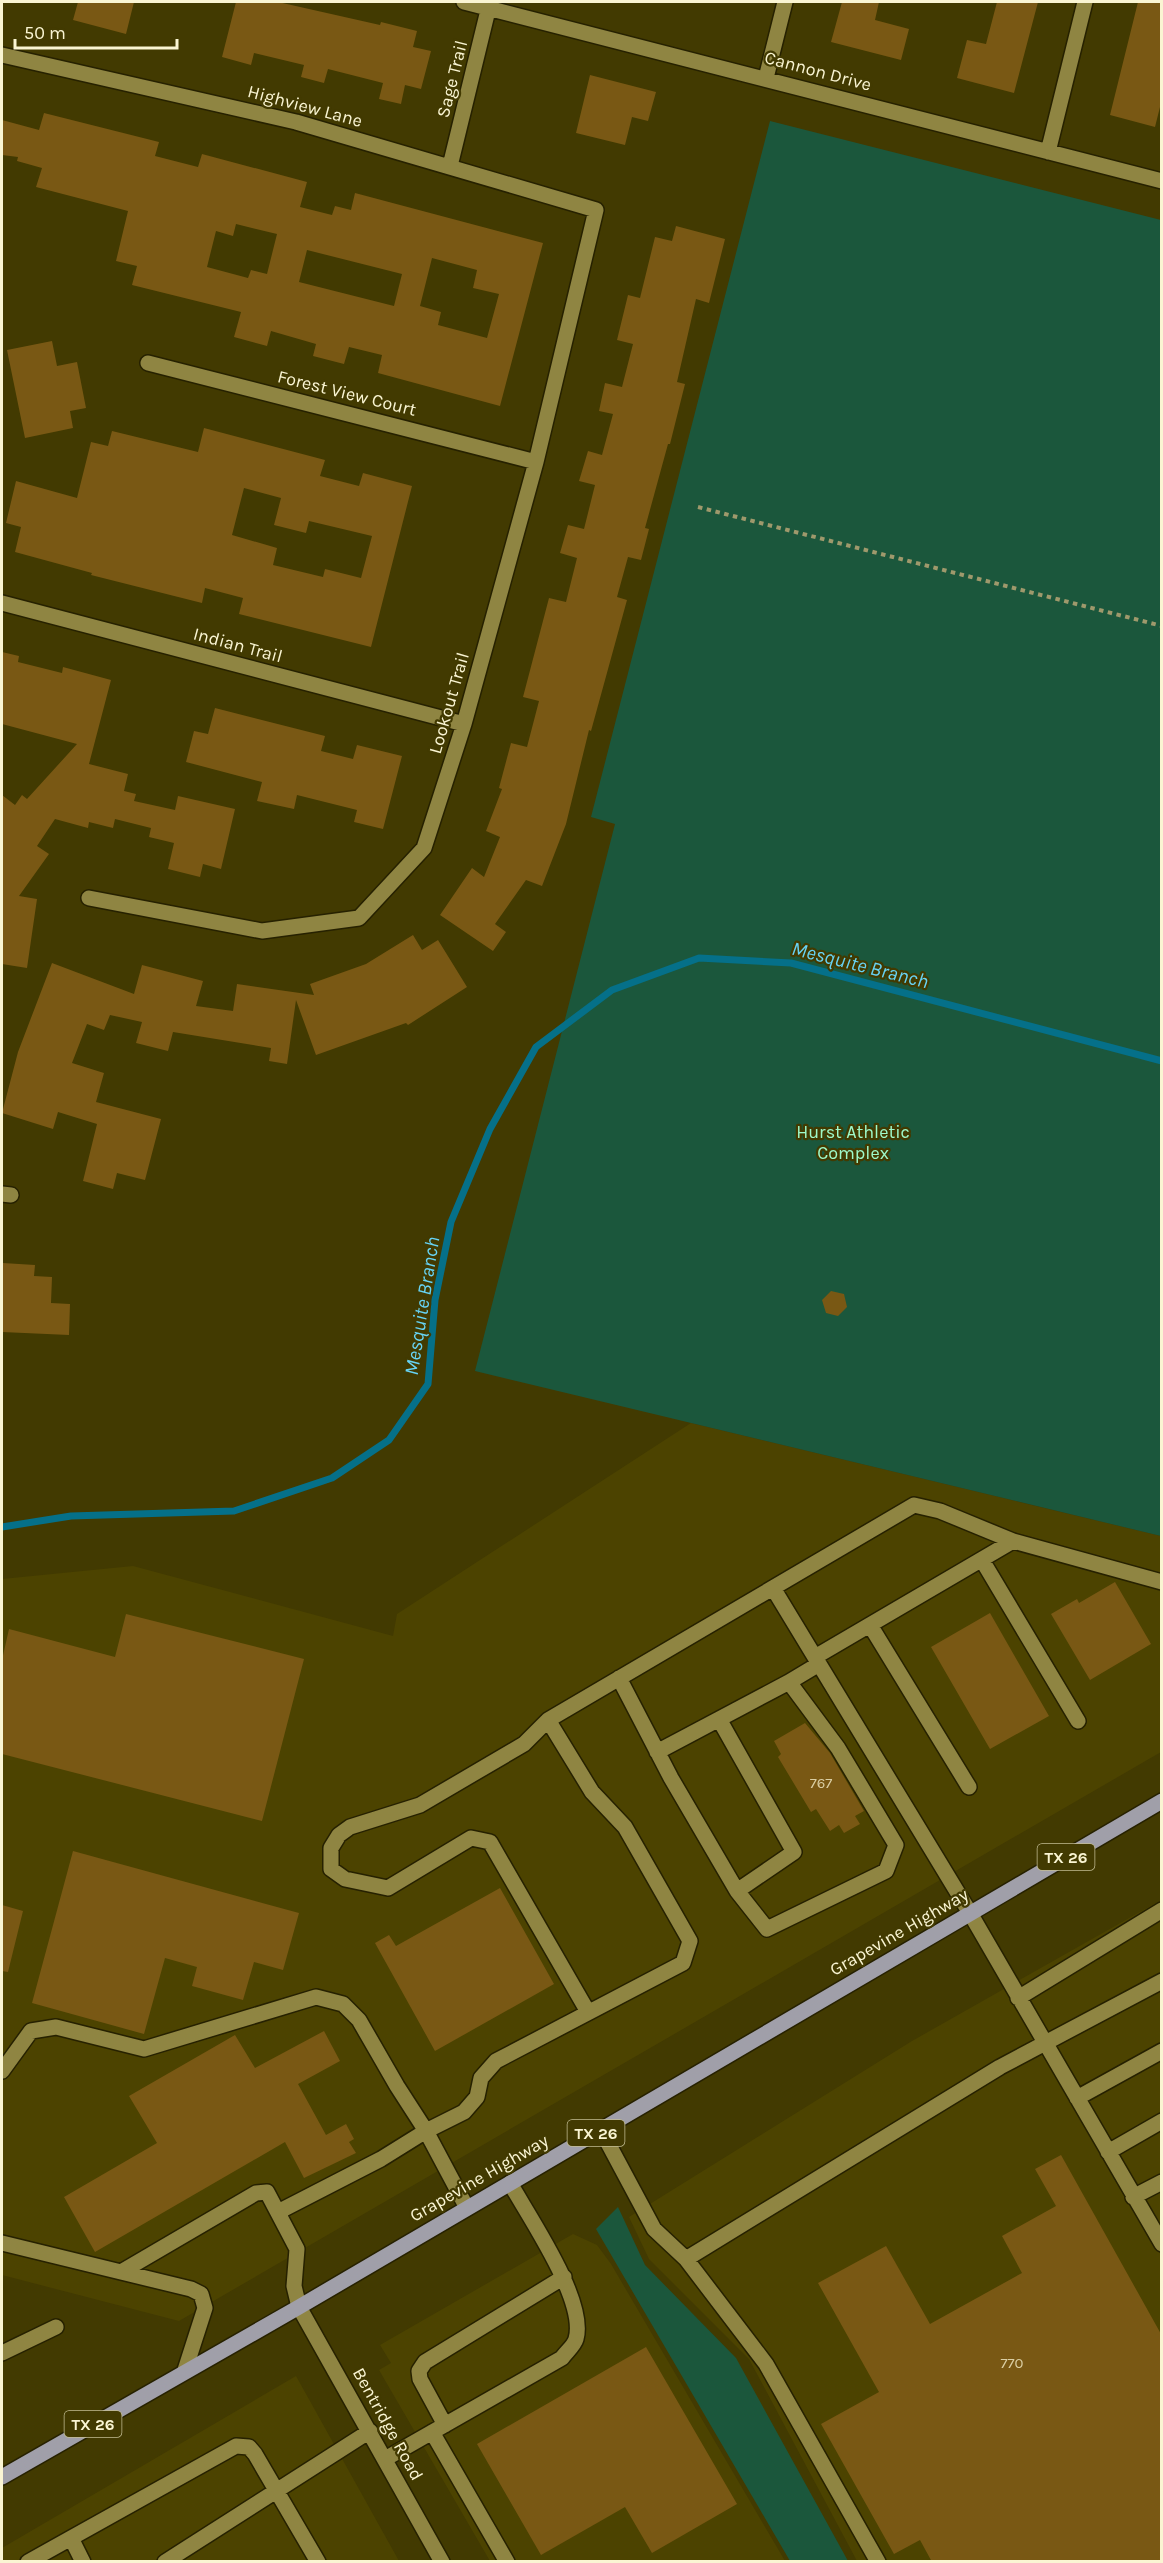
<svg xmlns="http://www.w3.org/2000/svg" width="1163" height="2563" font-family="Karla,sans-serif">
<style>
.built{fill:#4c4300}
.green{fill:#1b573c}
.lines{fill:none;stroke-linecap:round;stroke-linejoin:round}
.stream{stroke:#057089;stroke-width:7}
.building{fill:#795814;fill-rule:evenodd}
.minor-casing{stroke:#262100;stroke-width:18}
.major-casing{stroke:#262100;stroke-width:18}
.path{stroke:#9f996c;stroke-width:4;stroke-dasharray:4.5 4.5;stroke-linecap:butt}
.minor{stroke:#8f8542;stroke-width:15}
.major{stroke:#a09fa9;stroke-width:15}
.labels{text-anchor:middle;dominant-baseline:central;stroke-width:4.5;stroke-linejoin:round;paint-order:stroke}
.number-label{font-size:15px;fill:#dacea3}
.shield{fill:#423a01;stroke:#c3bd94;stroke-width:1.5}
.shield-label{font-size:16px;font-weight:bold;fill:#faf5d3}
.street-label{font-size:18px;fill:#faf5d3;stroke:#423a01}
.park-label{font-size:18px;fill:#9ef9ca;stroke:#423a01}
.water-label{font-size:20px;font-style:italic;fill:#67d3f4;stroke:#423a01}
</style>
<rect width="100%" height="100%" fill="#423a01"/>
<path class="built" d="M691,1423l470,113v216l-982,569 -177,-46v-696l131,-13 260,70 4,-22z
M1161,1900v661h-304l-108,-202 -100,-100 -20,-42 283,-176z
M573,2234l24,11 14,19 174,297h-295l-111,-191 12,-7 -11,-18z
M296,2376l103,185 -397,1v-14z"/>
<path class="green" d="M770,121l391,99v1316l-686,-165 140,-547 -24,-7z
M618,2207l27,58 91,93 112,203h-58l-194,-332z"/>
<g class="lines">
<path class="stream" d="M2,1527l69,-11 163,-5 98,-33 57,-38 39,-56 7,-84 16,-78 39,-93 46,-82 76,-57 87,-32 92,5 371,98"/>
</g>
<path class="building" d="M78,2h56l-8,32 -53,-14z
M236,2h42l102,23 1,-3 36,9 -4,16 18,4 -10,38 -16,-4 -4,19 -22,-5 4,-16 -55,-14 -4,14 -23,-6 3,-12 -50,-12 -3,12 -29,-8z
M842,2h37l-4,18 34,9 -8,31 -70,-18z
M997,2h41l-24,91 -57,-15 10,-38 19,4z
M1138,2h23v101l-6,24 -45,-12z
M590,75l66,17 -8,29 -16,-4 -7,28 -49,-12z
M44,113l115,29 -4,14 43,11 4,-13 105,28 -7,25 32,8 3,-9 16,4 4,-17 188,50 -43,163 -122,-33 4,-18 -33,-8 -5,17 -31,-8 3,-12 -45,-13 -4,15 -33,-9 7,-25 -109,-27 5,-19 -21,-5 12,-50 -92,-24 6,-19 -25,-7 1,-4 -16,-2v-35l37,10zM236,224l41,10 -10,40 -16,-4 -3,8 -41,-11 9,-36 17,5zM307,250l95,24 -8,32 -95,-24zM432,258l45,12 -4,18 26,6 -12,44 -49,-13 3,-13 -21,-6z
M676,226l49,13 -16,64 -13,-4 -19,83 8,2 -15,60h-2l-23,84 4,1 -8,31 -13,-3 -11,40 10,3 -36,131 -2,-1 -23,94 -24,62 -16,-6 -31,44 11,8 -13,19 -53,-36 32,-47 12,9 16,-40 -14,-6 16,-42 -3,-1 12,-45 16,4 12,-46 -16,-4 26,-99 17,4 11,-44 -17,-5 8,-28 16,4 11,-44 -16,-4 9,-30 14,4 11,-41 -14,-3 6,-28 17,4 11,-43 -16,-4 11,-45 12,3 15,-61 17,4z
M52,341l5,25 20,-4 9,46 -16,3 3,17 -48,10 -18,-88z
M204,428l121,32 -5,16 39,10 4,-13 49,13 -41,161 -132,-33 4,-16 -38,-10 -3,15 -111,-28 1,-2 -77,-21 6,-25 -15,-4 10,-42 61,17 14,-56 17,4 4,-15 86,21zM244,488l37,10 -7,27 32,8 3,-12 63,15 -11,42 -36,-9 -2,8 -50,-12 4,-17 -45,-13z
M2,652l17,4 -1,6 44,11 1,-6 48,13 -22,84 39,10 -4,17 12,3 -2,7 41,9 3,-14 57,13 -14,60 -18,-5 -3,13 -32,-8 6,-26 -25,-6 2,-9 -36,-9 -2,9 -24,-6 -1,6 -33,-9 -18,27 12,8 -30,42 18,3 -10,69 -25,-4v-169l13,10 7,-10 5,4 50,-55 -75,-20z
M215,708l110,28 -4,15 32,8 4,-14 45,11 -19,73 -29,-7 3,-12 -60,-15 -3,14 -37,-8 5,-19 -76,-20 8,-31 14,3z
M413,935l9,15 16,-10 29,47 -59,38 -2,-2 -90,32 -20,-55 -9,64 -18,-3 2,-13 -98,-16 -5,19 -32,-8 6,-21 -32,-7 -6,15 -17,-6 -15,39 32,10 -8,29 65,17 -16,61 -28,-7 -4,16 -30,-8 14,-57 -39,-12 -5,17 -51,-16 16,-61 34,-89 82,31 8,-29 61,16 -7,25 37,5 4,-27 77,11 -4,-11 56,-20z
M3,1263l32,2 -1,11 18,1 -1,26 19,1 -1,31 -67,-3z
M831,1291l13,3 3,13 -9,9 -12,-3 -4,-13z
M1115,1582l36,62 -61,36 -39,-66 26,-15 2,4z
M990,1613l59,103 -59,33 -59,-102z
M126,1614l178,45 -42,162 -260,-67v-94l7,-31 106,28z
M805,1723l25,30 34,58 -9,5 5,8 -16,9 -5,-8 -9,6 -14,-22 -5,3 -33,-55 3,-3 -7,-13z
M73,1851l226,62 -16,57 -29,-8 -11,38 -51,-14 5,-19 -32,-9 -21,76 -112,-31z
M500,1888l54,96 -119,67 -60,-108 14,-8 7,11z
M2,1905l21,6 -15,61 -6,-1z
M324,2031l16,30 -42,23 28,51 20,-11 8,15 -5,3 7,11 -52,25 -19,-36 -190,110 -31,-55 93,-54 -28,-47 106,-61 20,33z
M1061,2155l100,179v228h-229l-12,-22 -26,14 -73,-130 58,-32 -61,-109 68,-37 44,78 92,-51 -20,-37 54,-30 -21,-37z
M646,2347l91,157 -85,49 -27,-46 -84,48 -64,-111z"/>
<g class="lines">
<defs>
<path id="minor" d="M464,2l698,179
M2,55l294,67 300,88 -60,252 -72,262 -40,124 -65,70 -97,13 -173,-33
M766,78l19,-76
M1048,152l37,-150
M450,166l40,-164
M148,363l388,99
M2,603l462,121
M2,1194l9,1
M982,1560l96,161
M773,1588l197,325 192,331
M870,1625l99,162
M815,1657l198,-116
M619,1678l52,100 66,113 30,38 119,-58 10,-26 -58,-97 -49,-66 30,-18
M719,1719l75,133 -57,39
M548,1720l-24,24 -104,61 -70,22 -11,8 -8,13v21l14,10 43,9 83,-50 19,4 98,170
M657,1752l132,-70
M1018,1998l144,-88
M2,2071l29,-40 25,-4 88,22 172,-52 27,7 16,16 38,66 29,45 -45,28 -103,53
M1077,2098l85,-47
M601,2130l53,99 32,30 80,105 112,198
M1108,2152l54,-31
M1133,2197l29,-15
M467,2208l-41,-77 38,-19 13,-15 4,-19 15,-17 187,-98 7,-22 -65,-114 -33,-35 -44,-72 366,-215 26,6 73,30 149,41
M2,2243l119,29 135,-79 11,-1 30,57 -3,37 5,21 143,255
M686,2259l314,-192 162,-86
M121,2272l70,17 10,5 4,14 -20,62
M2,2353l54,-26
M445,2425l-25,-46 -1,-8 6,-9 139,-85
M432,2432l75,130
M385,2459l177,-101c4,-6 12,-12 14,-19 11,-38 -47,-122 -66,-156
M71,2538l12,24
M28,2562l208,-116 13,1 6,7 63,108
M165,2562l205,-131"/>
<path id="major" d="M2,2477l297,-170 863,-506"/>
</defs>
<use href="#minor" class="minor-casing"/>
<use href="#major" class="major-casing"/>
<path class="path" d="M698,507l464,119"/>
<use href="#minor" class="minor"/>
<use href="#major" class="major"/>
</g>
<g class="labels">
<g class="number-label">
<text x="821" y="1783">767</text>
<text x="1012" y="2363">770</text>
</g>
<g class="shield">
<rect x="1037.5" y="1844" width="57" height="26" rx="4.5"/>
<rect x="567.5" y="2120" width="57" height="26" rx="4.5"/>
<rect x="64.5" y="2411" width="57" height="26" rx="4.5"/>
</g>
<g class="shield-label">
<text x="1066" y="1857">TX 26</text>
<text x="596" y="2133">TX 26</text>
<text x="93" y="2424">TX 26</text>
</g>
<g class="street-label">
<text transform="translate(818 71) rotate(15)">Cannon Drive</text>
<text transform="translate(452 79) rotate(-76)">Sage Trail</text>
<text transform="translate(305 106) rotate(15)">Highview Lane</text>
<text transform="translate(347 393) rotate(14)">Forest View Court</text>
<text transform="translate(238 645) rotate(15)">Indian Trail</text>
<text transform="translate(449 703) rotate(-74)">Lookout Trail</text>
<text transform="translate(899 1932) rotate(-30)">Grapevine Highway</text>
<text transform="translate(479 2178) rotate(-30)">Grapevine Highway</text>
<text transform="translate(388 2424) rotate(61)">Bentridge Road</text>
</g>
<g class="park-label">
<text x="853" y="1132">Hurst Athletic<tspan x="853" dy="21">Complex</tspan></text>
</g>
<g class="water-label">
<text transform="translate(860 965) rotate(14)">Mesquite Branch</text>
<text transform="translate(422 1306) rotate(-81)">Mesquite Branch</text>
</g>
</g>
<rect width="1163" height="2563" fill="none" stroke="#faf5d3" stroke-width="6"/>
<path d="M15 39v9h162v-9" fill="none" stroke="#faf5d3" stroke-width="3"/>
<text x="24" y="39" font-size="18" fill="#faf5d3" stroke="#423a01" stroke-width="4.5" paint-order="stroke">50 m</text>
</svg>
